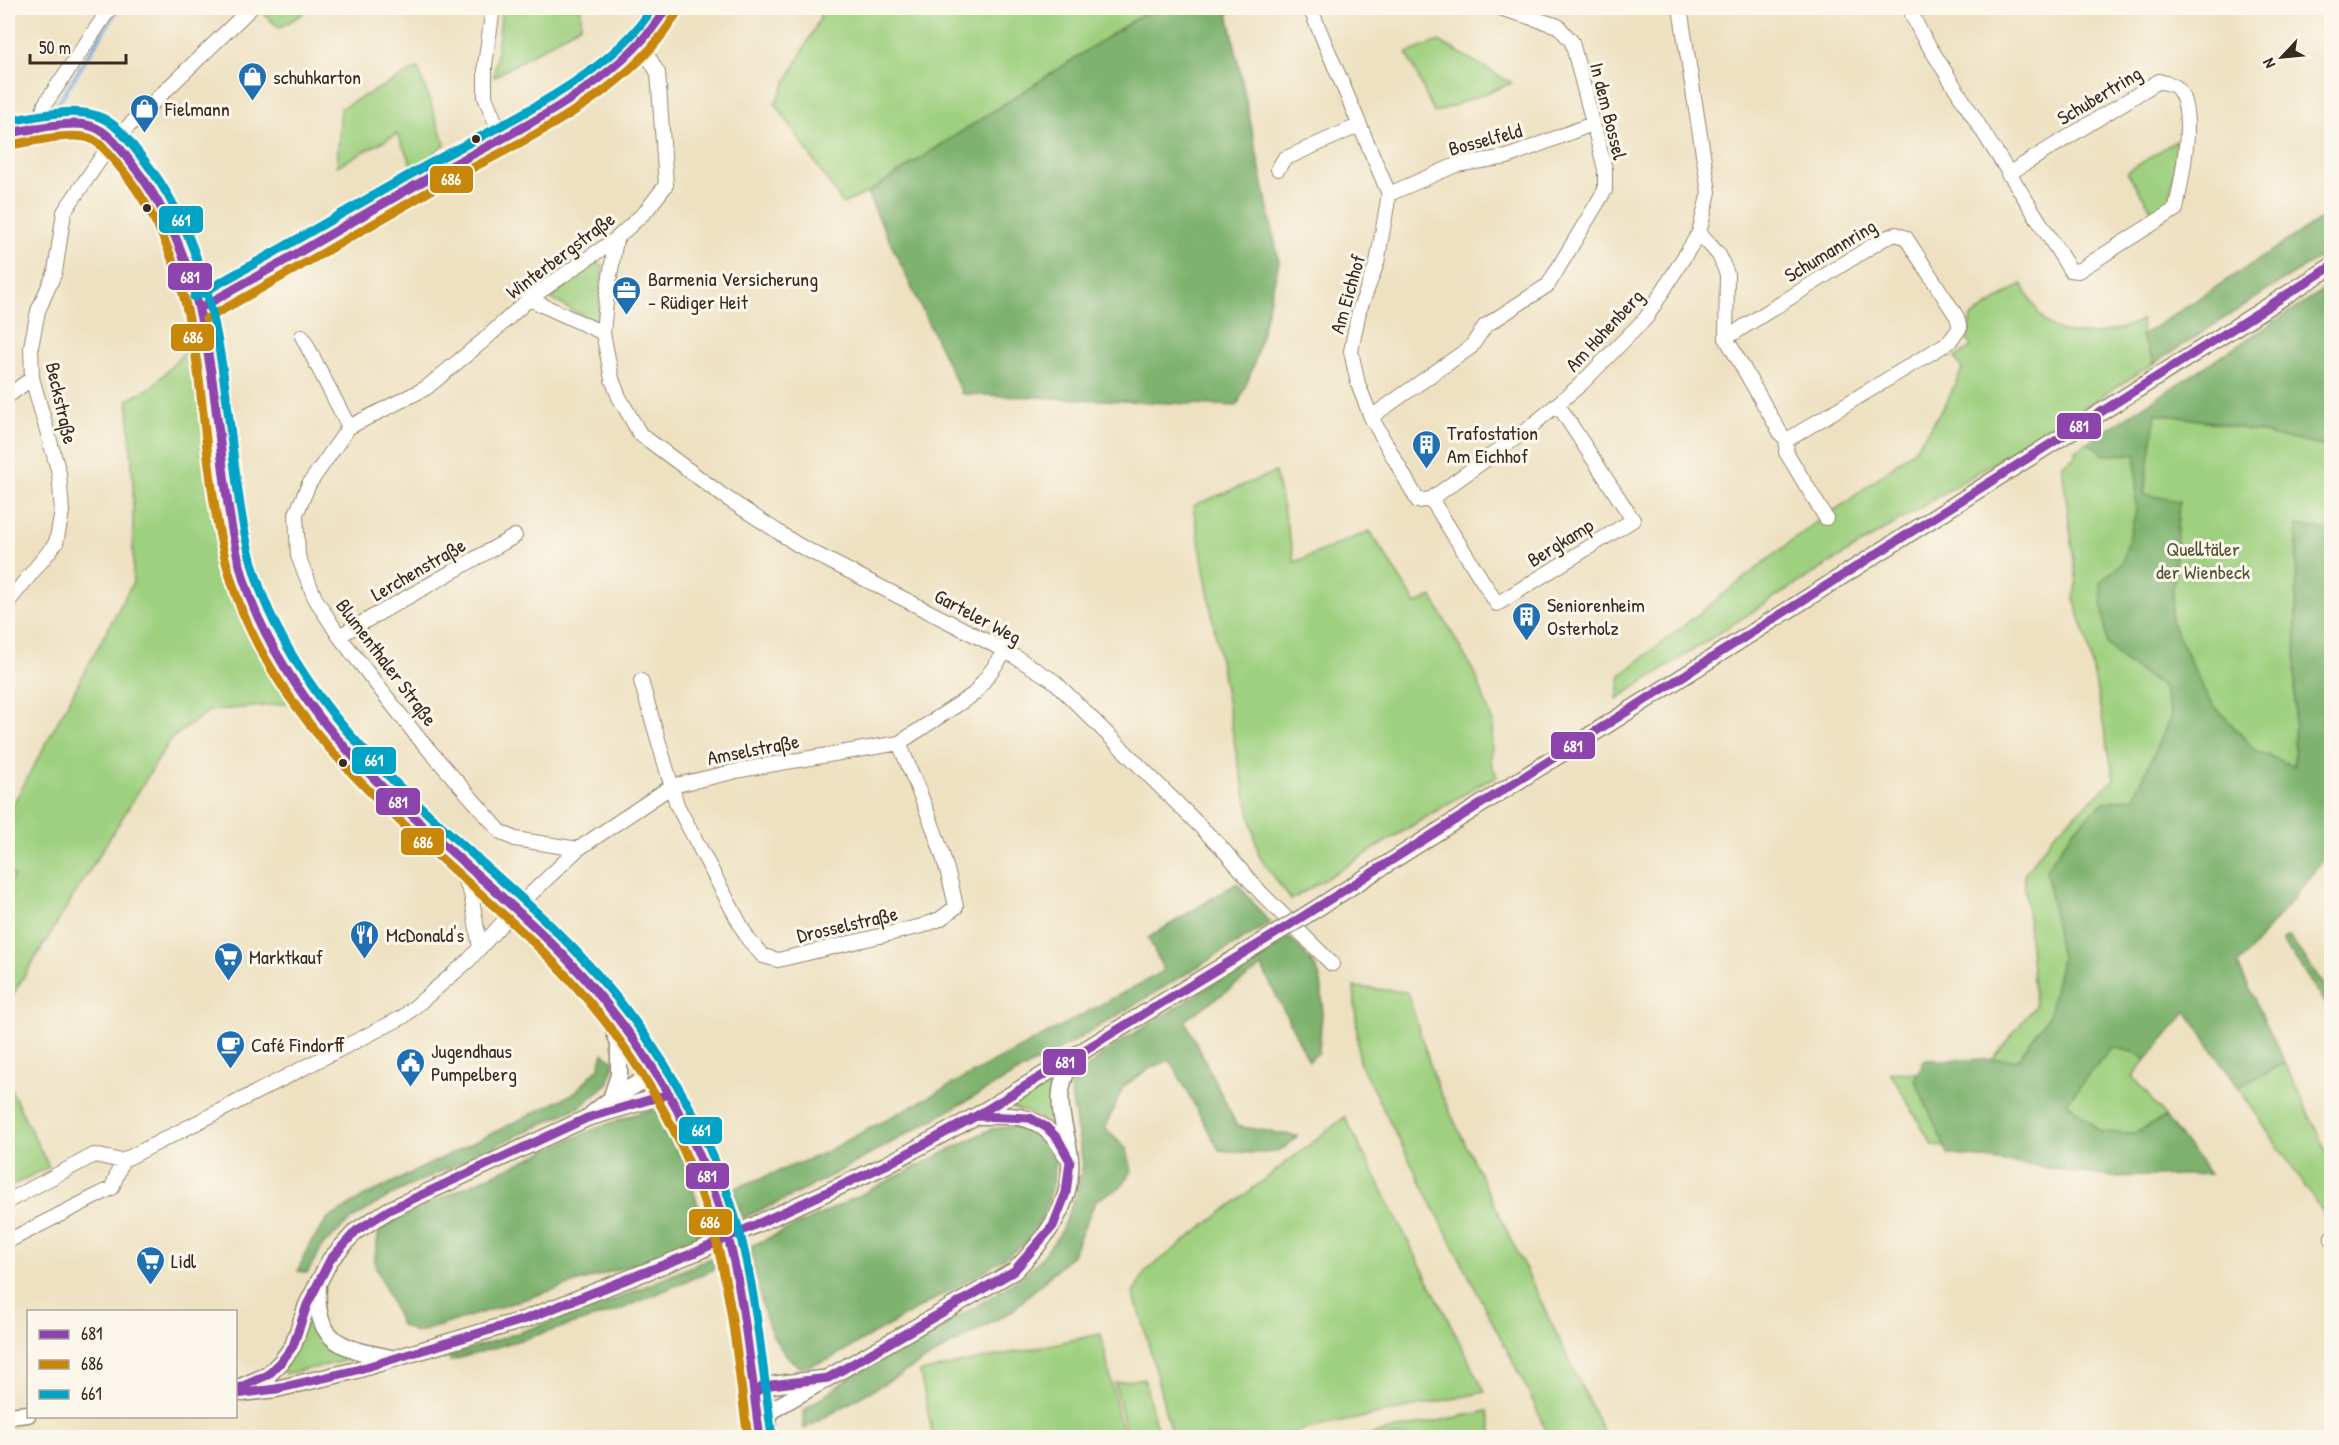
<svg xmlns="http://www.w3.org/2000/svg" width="2339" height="1445" font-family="'Patrick Hand',sans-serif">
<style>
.green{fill:#9ed07f;stroke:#6c7d4e;stroke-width:1.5}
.forest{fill:#7eb26e;stroke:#5c6e46;stroke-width:1.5}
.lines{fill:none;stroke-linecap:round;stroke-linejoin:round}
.stream{stroke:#70a8df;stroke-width:4}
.minor-casing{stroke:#948670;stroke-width:16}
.major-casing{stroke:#948670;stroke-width:19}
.minor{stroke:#fff;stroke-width:14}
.major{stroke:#fff;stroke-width:16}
.major-bridge-casing{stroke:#948670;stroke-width:19;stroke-linecap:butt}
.major-bridge{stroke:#fff;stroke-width:16}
.bus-1-casing{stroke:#fbf7ec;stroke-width:14}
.bus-2-casing{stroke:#fbf7ec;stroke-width:14}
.bus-3-casing{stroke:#fbf7ec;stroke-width:14}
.bus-1{stroke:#8e44ad;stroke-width:9}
.bus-2{stroke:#c88708;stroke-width:9}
.bus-3{stroke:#03a3c5;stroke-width:9}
.bus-dot{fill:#3b2a1e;stroke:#fbf7ec;stroke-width:2}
.labels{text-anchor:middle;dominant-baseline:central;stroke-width:6;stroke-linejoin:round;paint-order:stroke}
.poi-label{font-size:20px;fill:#3b2a1e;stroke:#fbf7ec;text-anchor:start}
.street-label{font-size:20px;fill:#3b2a1e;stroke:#fbf7ec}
.park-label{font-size:20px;fill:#545436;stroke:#fbf7ec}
.line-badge{stroke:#fbf7ec;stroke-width:2}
.badge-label{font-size:16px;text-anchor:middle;font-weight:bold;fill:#fff}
</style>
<rect width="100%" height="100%" fill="#fbf7ec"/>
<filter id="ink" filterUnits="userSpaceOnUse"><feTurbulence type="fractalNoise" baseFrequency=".0167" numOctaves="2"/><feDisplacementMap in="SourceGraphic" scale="12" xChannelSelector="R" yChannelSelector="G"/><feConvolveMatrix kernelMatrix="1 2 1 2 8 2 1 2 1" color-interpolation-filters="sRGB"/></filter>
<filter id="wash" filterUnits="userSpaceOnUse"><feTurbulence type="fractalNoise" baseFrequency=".008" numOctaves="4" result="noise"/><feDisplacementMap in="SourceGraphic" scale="24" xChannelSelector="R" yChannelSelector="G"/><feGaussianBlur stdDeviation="1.35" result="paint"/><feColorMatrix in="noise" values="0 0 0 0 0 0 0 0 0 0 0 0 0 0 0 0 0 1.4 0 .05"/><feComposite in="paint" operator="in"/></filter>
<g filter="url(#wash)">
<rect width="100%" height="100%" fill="#eee1c1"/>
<path class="green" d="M258,8h49l-6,7 -22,13z
M502,8h79v17l-87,52z
M819,8h333l-285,185 -24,11 -68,-101 45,-85z
M1439,41l73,42 -78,30 -27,-60z
M418,68l27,76 -30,28 -18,-38 -60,32 4,-58z
M2180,138l-11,67 -14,10 -28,-43z
M595,261l8,5 -6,58 -53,-29z
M2022,284c6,10 17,33 25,40 23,18 71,9 95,-4l-1,16 14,27 -394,243 -144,93 4,-24 123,-97 71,-55 29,-19 71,-55 31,-45 16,-35 -7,-12 16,-10 -4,-9 4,-21z
M194,342l10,35 15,156 17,69 20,48 35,53 -82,8 -38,28 -163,263v-115l6,-11 -6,-4v-58l125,-232v-100l-5,-82 25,-14z
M2156,413l62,10 113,25v398l-186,213 1,1 -13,16 32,41 -21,12 26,36 -237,-19 -43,-74 89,4 56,-70 -11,-132 32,-42 58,-53 -27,-139 -13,-41 3,-15 -15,-119 13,-9v-6l13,-8 5,4z
M1275,472l20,90 75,-31 46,73 16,-7 44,79 17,47 -2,39 6,15 -12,4 -194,119 -32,-44 -23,-104 -43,-246z
M1354,987l53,5 29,91 170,354h-57l-17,-38 -173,-337z
M2285,1063l46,99v55h-5l-88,-130z
M1057,1079l6,56 -31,-21 -19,-6v-3z
M8,1084l41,83 -41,20z
M1345,1117l140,275 -216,45h-97l-29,-114 -10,-29 12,-22z
M310,1316c9,28 18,29 40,44l-65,14 -2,-5z
M1101,1334l22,103h-190l-13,-65z
M1144,1378l15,59h-32l-12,-54z
M1488,1411l5,26h-136z"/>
<path class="forest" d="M1152,8h75l52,254 -26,106 -16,38 -275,-12 -95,-201z
M2331,212v38l-176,113 -14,-27z
M2331,285v163l-113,-25 -62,-10 -12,81 35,7 -8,120 38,79 47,51 38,15 3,-241 34,7v316l-25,35 -68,82 47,98 -47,24 -51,-75 -41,48 -10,-7 -24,-6 -45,55 34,30 34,1 30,-16 45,57 -97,3 -165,-23 -33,-74 9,-20 94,-1 31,-44 12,-56 -15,-90 29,-41 28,-25 31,-6 37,-81 -8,-29 -38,-25 -18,-18 -7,-62 23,-20 13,-51v-57l-32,1 -16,-13z
M1237,883l33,40 -190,115 -238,132 -60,31 -40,17 -9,-29 87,-34 344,-184 -16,-33z
M1289,937c10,11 24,23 30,38 7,18 1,56 0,77l-10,9 -47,-94 -77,53 52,106 60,10c-18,25 -50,16 -78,14l-49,-90 -21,9 -26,18 -18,41 22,22 5,21 -12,17 -24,12 -24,55 -60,56 -208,118 -1,-18 53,-38 121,-67 39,-25 23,-20 20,-26 16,-37 8,-33 -13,-77 9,-13 30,-26z
M2289,937l42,57v17l-49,-71z
M603,1053l11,8 -5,21 -28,24 -190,89 -39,24 -29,26 -16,28 -9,-2 11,-26 19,-26 35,-22 211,-104 25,-26z
M649,1110l12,1 19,38 27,84 -56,26 -234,74 -16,-8 -27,-62 5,-33c45,-25 91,-45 138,-66 43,-20 86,-41 132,-54z
M1015,1126l25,9 15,21 -2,28 -8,28 -16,29 -43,29 -158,90 -27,8c-39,-26 -42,-79 -50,-122l73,-33 167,-84z
M713,1257l3,10 -4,3 -95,41 -167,50 -1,-5 161,-54z"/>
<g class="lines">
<path class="stream" d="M56,107l62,-99"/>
</g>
</g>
<g filter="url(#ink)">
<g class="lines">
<defs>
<path id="minor" d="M493,8l-8,57v32l17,41
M1310,8l79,186 -12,69 -18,48 -8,40 7,33 13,33 47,84 13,-2 97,-70 52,-44 66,-67 53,-85 10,-41 -29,-184
M1913,8l-1,7 10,20 148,235 8,1 98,-62c5,-28 22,-101 0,-122 -3,-3 -12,-4 -17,-6l-151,93
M43,129l-1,-13 3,-12 65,-96
M8,133c19,-2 69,-12 85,-6 12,4 23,19 32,29 28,30 46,67 60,106 5,15 12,31 15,47 26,101 14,210 57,308 61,136 183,218 286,318 43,41 81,88 113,138
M1278,169l6,-10 76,-34
M1389,194l67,-29 51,-8 85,-33
M1699,233l20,22 8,19 -1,64 55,96 6,6
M616,239l-10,62 -3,32 9,46 7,18 21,37 82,61 76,50 208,106 48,30 166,165 41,47 71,71
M529,299l74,34
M200,308c70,-37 137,-78 206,-117 48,-28 98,-53 146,-82 44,-27 91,-54 114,-101
M302,336l47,91
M1726,338l157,-99 13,-5 10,4 51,79 3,11 -11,14 -162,98
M8,396l24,-18
M1371,417l100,-70 14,-21 63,-41 57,-95v-21l-33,-127 -14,-16 -58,-18
M1787,440l-1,12 40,66
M1431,499l66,105 136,-84 -75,-115
M8,602l48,-59 6,-31 -3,-39 -27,-95 -1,-31 7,-36 17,-39 9,-60 48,-70 139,-134
M339,636l176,-100
M641,681l36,124 71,134 15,17 15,4 144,-34 18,-7 16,-12c-11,-57 -35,-111 -57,-164
M578,849l-63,-10 -14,-7 -85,-97 -77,-99 -24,-38 -17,-42 -2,-42 13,-30 40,-57 77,-39 57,-47 46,-42 87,-60 30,-28 20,-26 -8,-112 -17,-29
M455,860l16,33 9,55
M8,1201l86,-46 28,6 281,-144 65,-56 47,-52 63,-60 94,-63 74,-17 153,-26 75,-49 32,-43
M2332,1237v2
M8,1241l104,-53 10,-27"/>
<path id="major" d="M1303,917l1029,-651
M601,998l18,45v32l-8,24
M592,1114l19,-15 45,-26c30,48 56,102 70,158 17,67 24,138 34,207
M980,1116c42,-1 64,-1 86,39
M757,1224l129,-59 90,-49 299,-182
M318,1287c-4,56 26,62 73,71
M236,1389l32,-14 13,-13 12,-16 14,-41 23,-45 26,-29 33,-21 198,-92 82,-24
M242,1393l34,-4 77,-18 173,-52 170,-67
M754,1394l9,-8 58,-7
M8,1416l20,-2
M767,1438l2,-24 8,-7 237,-136c30,-30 59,-66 56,-112 -2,-22 -12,-46 -9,-68 1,-11 7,-22 10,-31"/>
</defs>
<use href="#minor" class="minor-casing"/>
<use href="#major" class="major-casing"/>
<use href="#minor" class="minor"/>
<use href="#major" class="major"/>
<defs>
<path id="major-bridge" d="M1275,934l28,-17
M696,1252l61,-28"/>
</defs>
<use href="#major-bridge" class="major-bridge-casing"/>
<use href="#major-bridge" class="major-bridge"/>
<defs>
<path id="bus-1" d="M8,133c23,-3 67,-15 88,-5 16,7 29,27 39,40 61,78 74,179 85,274 7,59 13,119 37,173 60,134 180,219 283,317 86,82 154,184 186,298 19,68 24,139 34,208
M200,308c76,-41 150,-86 225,-128 78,-44 195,-93 241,-172
M236,1389l32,-14 13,-13 12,-16 14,-41 23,-45 26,-29 33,-21 198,-92 82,-24
M236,1394l40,-5 77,-18 173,-52 170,-67 190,-87 90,-49 299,-182 1057,-668
M754,1394l9,-8 65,-8 186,-107 39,-45 13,-33 4,-32 -12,-22 -12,-12 -16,-9 -54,-2 -9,5"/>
<path id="bus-2" d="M10,145c20,-3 59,-13 79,-7 14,5 25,23 34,33 107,135 59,304 123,449 60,135 180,221 284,319 85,80 152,181 184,294 19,66 24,136 34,205
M206,319c75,-41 148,-84 222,-127 82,-47 199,-93 248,-178"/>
<path id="bus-3" d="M8,121c27,-4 62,-14 89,-5 20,6 34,28 47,44 62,78 76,179 87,276 7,59 13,120 38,175 60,133 179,216 281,314 86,83 155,186 188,302 19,68 24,140 34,209
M194,297c76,-41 150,-85 226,-128 69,-39 192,-92 232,-161"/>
</defs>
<use href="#bus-1" class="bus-1-casing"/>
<use href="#bus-2" class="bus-2-casing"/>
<use href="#bus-3" class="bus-3-casing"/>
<use href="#bus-1" class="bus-1"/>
<use href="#bus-2" class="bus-2"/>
<use href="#bus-3" class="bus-3"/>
</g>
</g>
<defs>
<symbol id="shop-pin" viewBox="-11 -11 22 30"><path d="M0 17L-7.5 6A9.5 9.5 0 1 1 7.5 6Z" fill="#1f6fb2" stroke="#fbf7ec"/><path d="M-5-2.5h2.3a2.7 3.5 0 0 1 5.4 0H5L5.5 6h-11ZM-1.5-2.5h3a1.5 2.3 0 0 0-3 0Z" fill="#fff"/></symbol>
<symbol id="office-pin" viewBox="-11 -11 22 30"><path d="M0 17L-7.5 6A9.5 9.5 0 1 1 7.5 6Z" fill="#1f6fb2" stroke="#fbf7ec"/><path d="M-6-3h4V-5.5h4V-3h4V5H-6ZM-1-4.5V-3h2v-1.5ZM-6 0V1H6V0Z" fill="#fff"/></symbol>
<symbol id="building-pin" viewBox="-11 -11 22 30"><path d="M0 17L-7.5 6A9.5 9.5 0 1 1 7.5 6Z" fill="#1f6fb2" stroke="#fbf7ec"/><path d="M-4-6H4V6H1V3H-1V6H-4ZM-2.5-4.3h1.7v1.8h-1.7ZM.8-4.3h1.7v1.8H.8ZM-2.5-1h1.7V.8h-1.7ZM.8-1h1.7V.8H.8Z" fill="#fff"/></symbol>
<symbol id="restaurant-pin" viewBox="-11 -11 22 30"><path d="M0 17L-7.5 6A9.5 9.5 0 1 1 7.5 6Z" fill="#1f6fb2" stroke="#fbf7ec"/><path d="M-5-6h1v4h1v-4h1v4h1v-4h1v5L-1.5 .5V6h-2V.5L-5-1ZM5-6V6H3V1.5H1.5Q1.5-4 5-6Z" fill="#fff"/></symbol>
<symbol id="supermarket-pin" viewBox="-11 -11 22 30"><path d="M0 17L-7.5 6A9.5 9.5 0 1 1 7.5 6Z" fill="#1f6fb2" stroke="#fbf7ec"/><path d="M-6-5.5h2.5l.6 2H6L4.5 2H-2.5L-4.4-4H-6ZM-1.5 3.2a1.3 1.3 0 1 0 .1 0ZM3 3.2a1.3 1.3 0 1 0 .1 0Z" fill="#fff"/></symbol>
<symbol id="cafe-pin" viewBox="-11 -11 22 30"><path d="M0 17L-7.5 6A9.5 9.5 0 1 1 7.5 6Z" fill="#1f6fb2" stroke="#fbf7ec"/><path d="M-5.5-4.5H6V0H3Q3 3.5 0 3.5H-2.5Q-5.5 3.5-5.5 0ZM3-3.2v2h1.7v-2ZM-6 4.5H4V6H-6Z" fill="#fff"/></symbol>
<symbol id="civic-pin" viewBox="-11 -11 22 30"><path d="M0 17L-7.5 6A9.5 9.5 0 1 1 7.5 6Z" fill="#1f6fb2" stroke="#fbf7ec"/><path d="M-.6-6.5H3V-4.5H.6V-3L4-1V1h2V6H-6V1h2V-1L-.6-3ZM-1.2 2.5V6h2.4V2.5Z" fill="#fff"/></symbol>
</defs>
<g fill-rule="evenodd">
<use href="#shop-pin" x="236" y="60" width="33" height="45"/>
<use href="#shop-pin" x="128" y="92" width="33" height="45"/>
<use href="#office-pin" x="610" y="274" width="33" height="45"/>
<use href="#building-pin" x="1410" y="428" width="33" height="45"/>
<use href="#building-pin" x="1510" y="600" width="33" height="45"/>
<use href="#restaurant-pin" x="348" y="918" width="33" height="45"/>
<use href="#supermarket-pin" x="212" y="940" width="33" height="45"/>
<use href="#cafe-pin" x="214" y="1028" width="33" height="45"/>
<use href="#civic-pin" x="394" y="1046" width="33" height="45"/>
<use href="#supermarket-pin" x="134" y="1244" width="33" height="45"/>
</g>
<g class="bus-dot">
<circle cx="476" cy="139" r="5"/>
<circle cx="147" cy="208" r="5"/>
<circle cx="343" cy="763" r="5"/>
</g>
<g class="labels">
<g class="poi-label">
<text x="273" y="76">schuhkarton</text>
<text x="165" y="108">Fielmann</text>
<text x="648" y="278">Barmenia Versicherung<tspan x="648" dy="23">- Rüdiger Heit</tspan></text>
<text x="1447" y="432">Trafostation<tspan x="1447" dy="23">Am Eichhof</tspan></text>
<text x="1547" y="604">Seniorenheim<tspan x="1547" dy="23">Osterholz</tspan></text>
<text x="386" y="934">McDonald's</text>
<text x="249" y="956">Marktkauf</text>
<text x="251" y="1044">Café Findorff</text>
<text x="431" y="1050">Jugendhaus<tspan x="431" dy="23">Pumpelberg</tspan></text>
<text x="171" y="1260">Lidl</text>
</g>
<g class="street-label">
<text transform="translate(2099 95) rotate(-31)">Schubertring</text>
<text transform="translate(1609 111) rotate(76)">In dem Bossel</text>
<text transform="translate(1485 139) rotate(-15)">Bosselfeld</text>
<text transform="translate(1830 250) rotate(-31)">Schumannring</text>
<text transform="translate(560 255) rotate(-37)">Winterbergstraße</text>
<text transform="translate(1347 294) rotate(-74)">Am Eichhof</text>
<text transform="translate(1604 330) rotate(-47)">Am Hohenberg</text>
<text transform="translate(62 403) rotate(77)">Beckstraße</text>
<text transform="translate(1560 542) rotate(-32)">Bergkamp</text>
<text transform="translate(418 569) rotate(-30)">Lerchenstraße</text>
<text transform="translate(978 616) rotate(28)">Garteler Weg</text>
<text transform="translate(387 662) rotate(53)">Blumenthaler Straße</text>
<text transform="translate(753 749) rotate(-11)">Amselstraße</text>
<text transform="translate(847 924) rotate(-13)">Drosselstraße</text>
</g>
<g class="park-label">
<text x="2203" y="548">Quelltäler<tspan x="2203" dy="23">der Wienbeck</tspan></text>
</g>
</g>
<g class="line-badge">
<rect x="429" y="165" width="45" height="29" rx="6" fill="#c88708"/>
<rect x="158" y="205" width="46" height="29" rx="6" fill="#03a3c5"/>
<rect x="167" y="262" width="46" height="29" rx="6" fill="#8e44ad"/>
<rect x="170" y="323" width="45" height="29" rx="6" fill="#c88708"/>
<rect x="2056" y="412" width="46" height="28" rx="6" fill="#8e44ad"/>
<rect x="1550" y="731" width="46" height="29" rx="6" fill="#8e44ad"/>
<rect x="351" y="746" width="46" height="29" rx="6" fill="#03a3c5"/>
<rect x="375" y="787" width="46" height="29" rx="6" fill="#8e44ad"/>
<rect x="400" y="827" width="45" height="29" rx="6" fill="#c88708"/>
<rect x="1042" y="1048" width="45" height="28" rx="6" fill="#8e44ad"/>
<rect x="678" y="1116" width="45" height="29" rx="6" fill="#03a3c5"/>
<rect x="685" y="1162" width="45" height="28" rx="6" fill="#8e44ad"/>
<rect x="688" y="1208" width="45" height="28" rx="6" fill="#c88708"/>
</g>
<g class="badge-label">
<text x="451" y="185">686</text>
<text x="181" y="226">661</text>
<text x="190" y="283">681</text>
<text x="193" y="343">686</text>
<text x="2079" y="432">681</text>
<text x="1573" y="752">681</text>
<text x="374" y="766">661</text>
<text x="398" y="808">681</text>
<text x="423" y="848">686</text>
<text x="1065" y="1068">681</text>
<text x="701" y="1136">661</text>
<text x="707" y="1182">681</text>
<text x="710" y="1228">686</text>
</g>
<rect width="2339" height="1445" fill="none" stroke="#fbf7ec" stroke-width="30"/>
<rect x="27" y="1310" width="210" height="108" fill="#fbf7ec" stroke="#aea59a" stroke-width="1.5"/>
<rect x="39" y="1330" width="30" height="9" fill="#8e44ad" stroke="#aea59a" stroke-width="1.5"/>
<text x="81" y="1340" font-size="18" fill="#3b2a1e">681</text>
<rect x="39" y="1360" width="30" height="9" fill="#c88708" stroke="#aea59a" stroke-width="1.5"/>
<text x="81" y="1370" font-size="18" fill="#3b2a1e">686</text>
<rect x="39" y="1390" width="30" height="9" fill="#03a3c5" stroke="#aea59a" stroke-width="1.5"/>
<text x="81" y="1400" font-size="18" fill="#3b2a1e">661</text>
<g transform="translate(2282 57) rotate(244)" stroke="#fbf7ec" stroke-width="4.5" paint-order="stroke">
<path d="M0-4.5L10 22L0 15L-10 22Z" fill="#3b2a1e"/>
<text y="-9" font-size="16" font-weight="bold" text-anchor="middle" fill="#3b2a1e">N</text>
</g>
<path d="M30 54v9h96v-9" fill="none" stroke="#3b2a1e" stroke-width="3"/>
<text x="39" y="54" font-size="18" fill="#3b2a1e" stroke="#fbf7ec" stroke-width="4.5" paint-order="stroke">50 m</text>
</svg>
